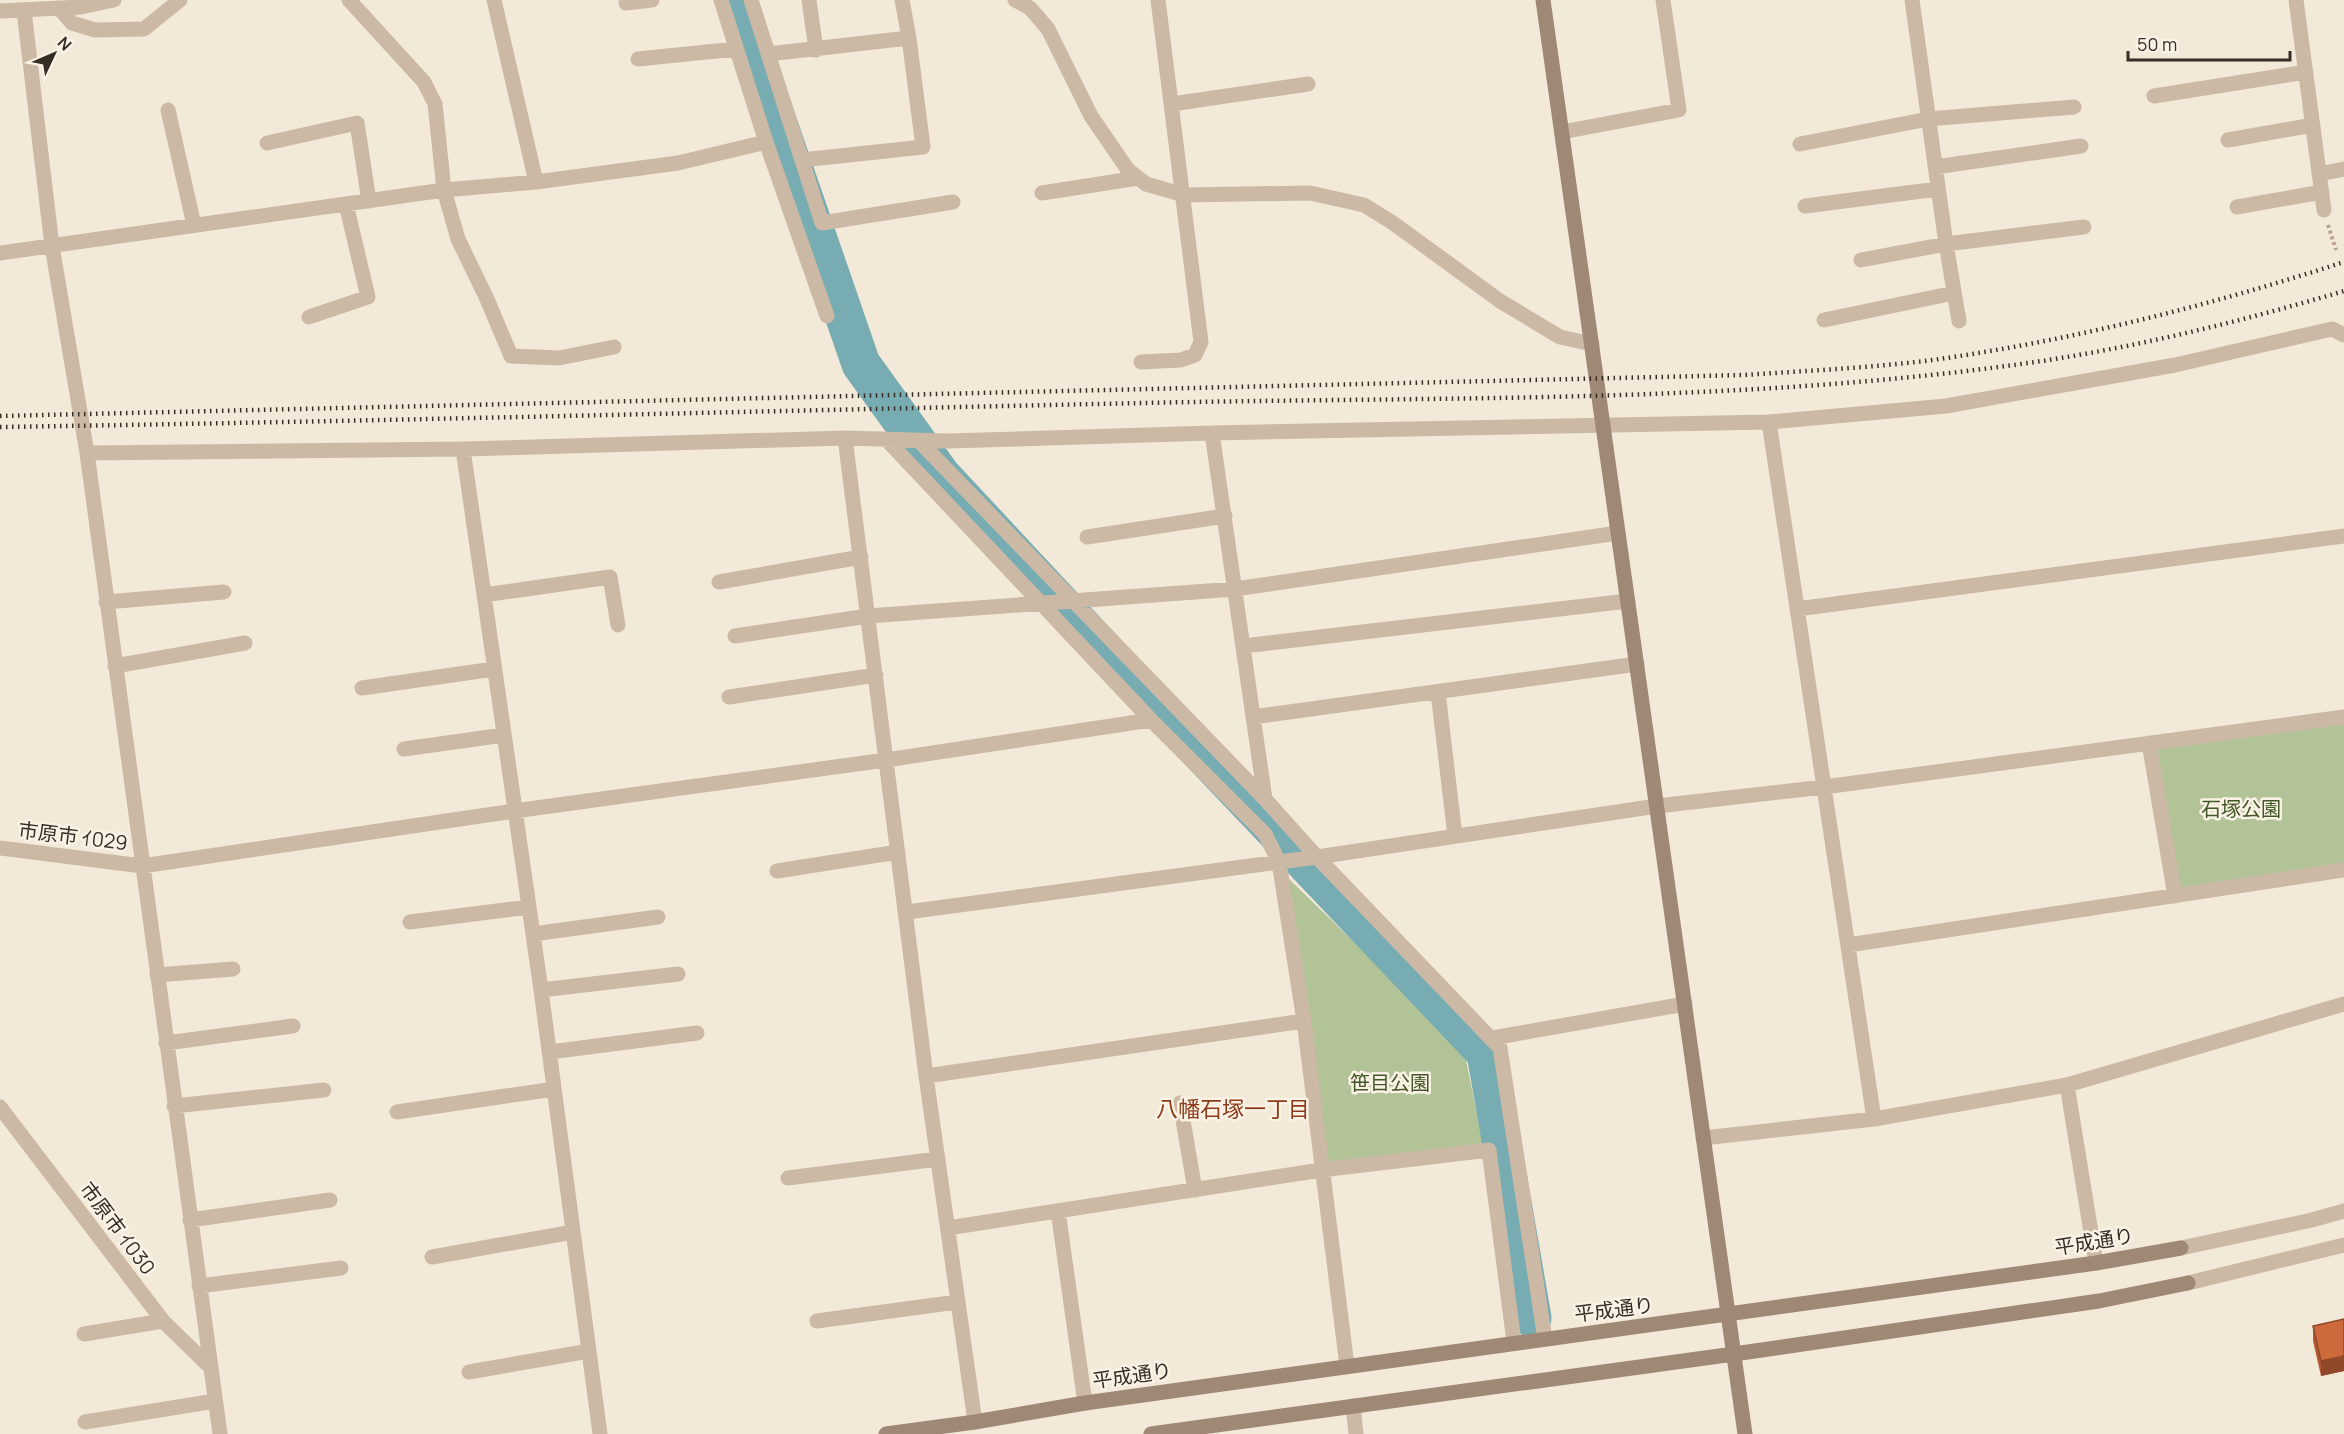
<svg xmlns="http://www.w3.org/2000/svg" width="2344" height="1434" font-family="Manrope,'Noto Sans JP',sans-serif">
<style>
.park{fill:#b2c398}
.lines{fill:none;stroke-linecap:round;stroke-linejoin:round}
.river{stroke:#76acb2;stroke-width:39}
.path{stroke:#b8a38f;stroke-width:4;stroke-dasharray:3 3;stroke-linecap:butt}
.street{stroke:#ccb9a5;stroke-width:15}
.secondary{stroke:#a08876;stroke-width:15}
.rail{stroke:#372d27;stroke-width:4.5;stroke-dasharray:1.5 4.5;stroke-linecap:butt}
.wall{fill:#b15a34}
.shaded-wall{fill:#904a2a}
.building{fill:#ce693c;stroke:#904a2a;stroke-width:1.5}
.labels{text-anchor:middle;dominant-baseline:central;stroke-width:5;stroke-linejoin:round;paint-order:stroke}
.park-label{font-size:20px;fill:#435729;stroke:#fbf2e6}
.street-label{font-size:20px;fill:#372d27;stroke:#fbf2e6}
.quarter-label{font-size:22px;fill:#8c3c1a;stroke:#fbf2e6}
</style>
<rect width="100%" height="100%" fill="#f3e9d9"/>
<path class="park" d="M2344,722v143l-165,25 -24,-142z
M1286,876l178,173 19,97 -157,18z"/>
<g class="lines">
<path class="river" d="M738,0l18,60 105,304 80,111 205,220 340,358 46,265"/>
<path class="path" d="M2328,225l8,25"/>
<path class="street" d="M349,0l75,82 11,22 9,86 14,49 29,60 24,57 48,2 55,-11
M494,0l42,182
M721,0l45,142 61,174
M751,0l71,223 131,-21
M809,0l7,50
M1015,0l15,8 18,21 43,87 37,54 18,14 38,11 126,-2 54,12 29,18 107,78 60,36 32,7
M1912,0l34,244 13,77
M2296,0l28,210
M626,3l26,-3
M59,8l13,15 23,7 49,-1 36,-29
M0,11l81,-4 33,-7
M24,11l28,235 35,207 133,981
M768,54l141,-16 -7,-38
M638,59l98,-10
M2154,96l152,-24
M1172,104l136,-20
M168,110l26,115
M1562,132l117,-22 -16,-110
M2228,140l85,-15
M267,143l90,-20 12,78
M1800,144l128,-25 146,-12
M802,160l121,-13 -14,-109
M1935,167l146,-21
M2319,174l25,-5
M1042,193l96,-15
M1805,206l133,-17
M2237,207l85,-15
M0,253l444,-63 92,-8 142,-19 88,-21
M1861,260l85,-16 138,-17
M309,317l59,-20 -22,-93
M1824,320l130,-27
M1141,362l40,-2 14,-5 6,-13 -43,-342
M1769,422l105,697
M1212,433l53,366
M845,438l81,638 49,346
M886,439l265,281 114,114 14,28 25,159 43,345
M919,441l346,358 52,58 183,191 45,291
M463,449l78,541 59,444
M87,453l376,-4 382,-11 103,3 264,-8 557,-11 177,-16 229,-41 157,-36 12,6
M1087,537l138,-21
M719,582l142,-25
M484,595l126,-18 8,48
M106,602l118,-10
M1797,609l547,-73
M735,636l133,-20 367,-27 383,-56
M1243,646l385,-45
M115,666l130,-23
M362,688l132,-19
M1438,692l17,144
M729,697l147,-22
M1253,717l384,-53
M2149,743l26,153
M404,749l100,-14
M0,848l142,18 372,-55 372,-51 265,-40
M777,871l121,-19
M907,912l410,-55 340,-51 167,-19 520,-70
M410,922l119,-15
M533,934l125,-17
M1848,945l496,-75
M157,975l76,-6
M541,990l137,-16
M1492,1038l193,-34
M166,1043l127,-17
M550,1052l147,-19
M926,1076l378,-55
M2067,1085l29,178
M1180,1103l15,87
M174,1106l150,-16
M0,1107l163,214 47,46
M397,1112l157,-23
M1703,1138l171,-19 193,-34 277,-81
M788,1178l150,-19
M1058,1211l27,192
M190,1220l140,-20
M948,1228l373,-58 168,-20 25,192
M2181,1248l131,-28 32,-9
M432,1257l141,-25
M2188,1283l156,-38
M199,1286l142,-18
M817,1321l140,-19
M84,1334l79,-13
M469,1372l120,-21
M1353,1406l3,28
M85,1422l130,-21"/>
<path class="secondary" d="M1543,0l202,1434
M886,1434l89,-12 110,-19 1011,-140 85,-15
M1151,1434l583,-80 365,-53 89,-18"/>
<path class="rail" d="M0,416l1744,-41c60,-4 121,-7 181,-14 141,-19 283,-55 419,-99
M0,427c398,-6 796,-17 1194,-25 276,-5 553,0 827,-38 109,-15 218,-42 323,-73"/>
</g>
<path class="wall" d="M2344,1319v52l-23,5 -8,-35v-15z"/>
<path class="shaded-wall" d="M2344,1356v15l-23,5v-15z"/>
<path class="building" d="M2344,1319v37l-23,5 -8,-35z"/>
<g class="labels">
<g class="park-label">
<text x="2241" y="808">石塚公園</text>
<text x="1390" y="1082">笹目公園</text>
</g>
<g class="street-label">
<text transform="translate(73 836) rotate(7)">市原市 ｲ029</text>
<text transform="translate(118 1228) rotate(53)">市原市 ｲ030</text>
<text transform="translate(2094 1241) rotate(-9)">平成通り</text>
<text transform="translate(1614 1309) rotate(-7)">平成通り</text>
<text transform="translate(1132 1375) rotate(-8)">平成通り</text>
</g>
<g class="quarter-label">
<text x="1233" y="1109">八幡石塚一丁目</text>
</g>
</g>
<g transform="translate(54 54) rotate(46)" stroke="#fbf2e6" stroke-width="4.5" paint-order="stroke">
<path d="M0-4.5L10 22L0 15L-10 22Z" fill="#372d27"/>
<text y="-9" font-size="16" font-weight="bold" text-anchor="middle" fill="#372d27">N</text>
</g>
<path d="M2128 51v9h162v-9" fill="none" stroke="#372d27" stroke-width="3"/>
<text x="2137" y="51" font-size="18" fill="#372d27" stroke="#fbf2e6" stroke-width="4.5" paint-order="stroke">50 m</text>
</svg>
